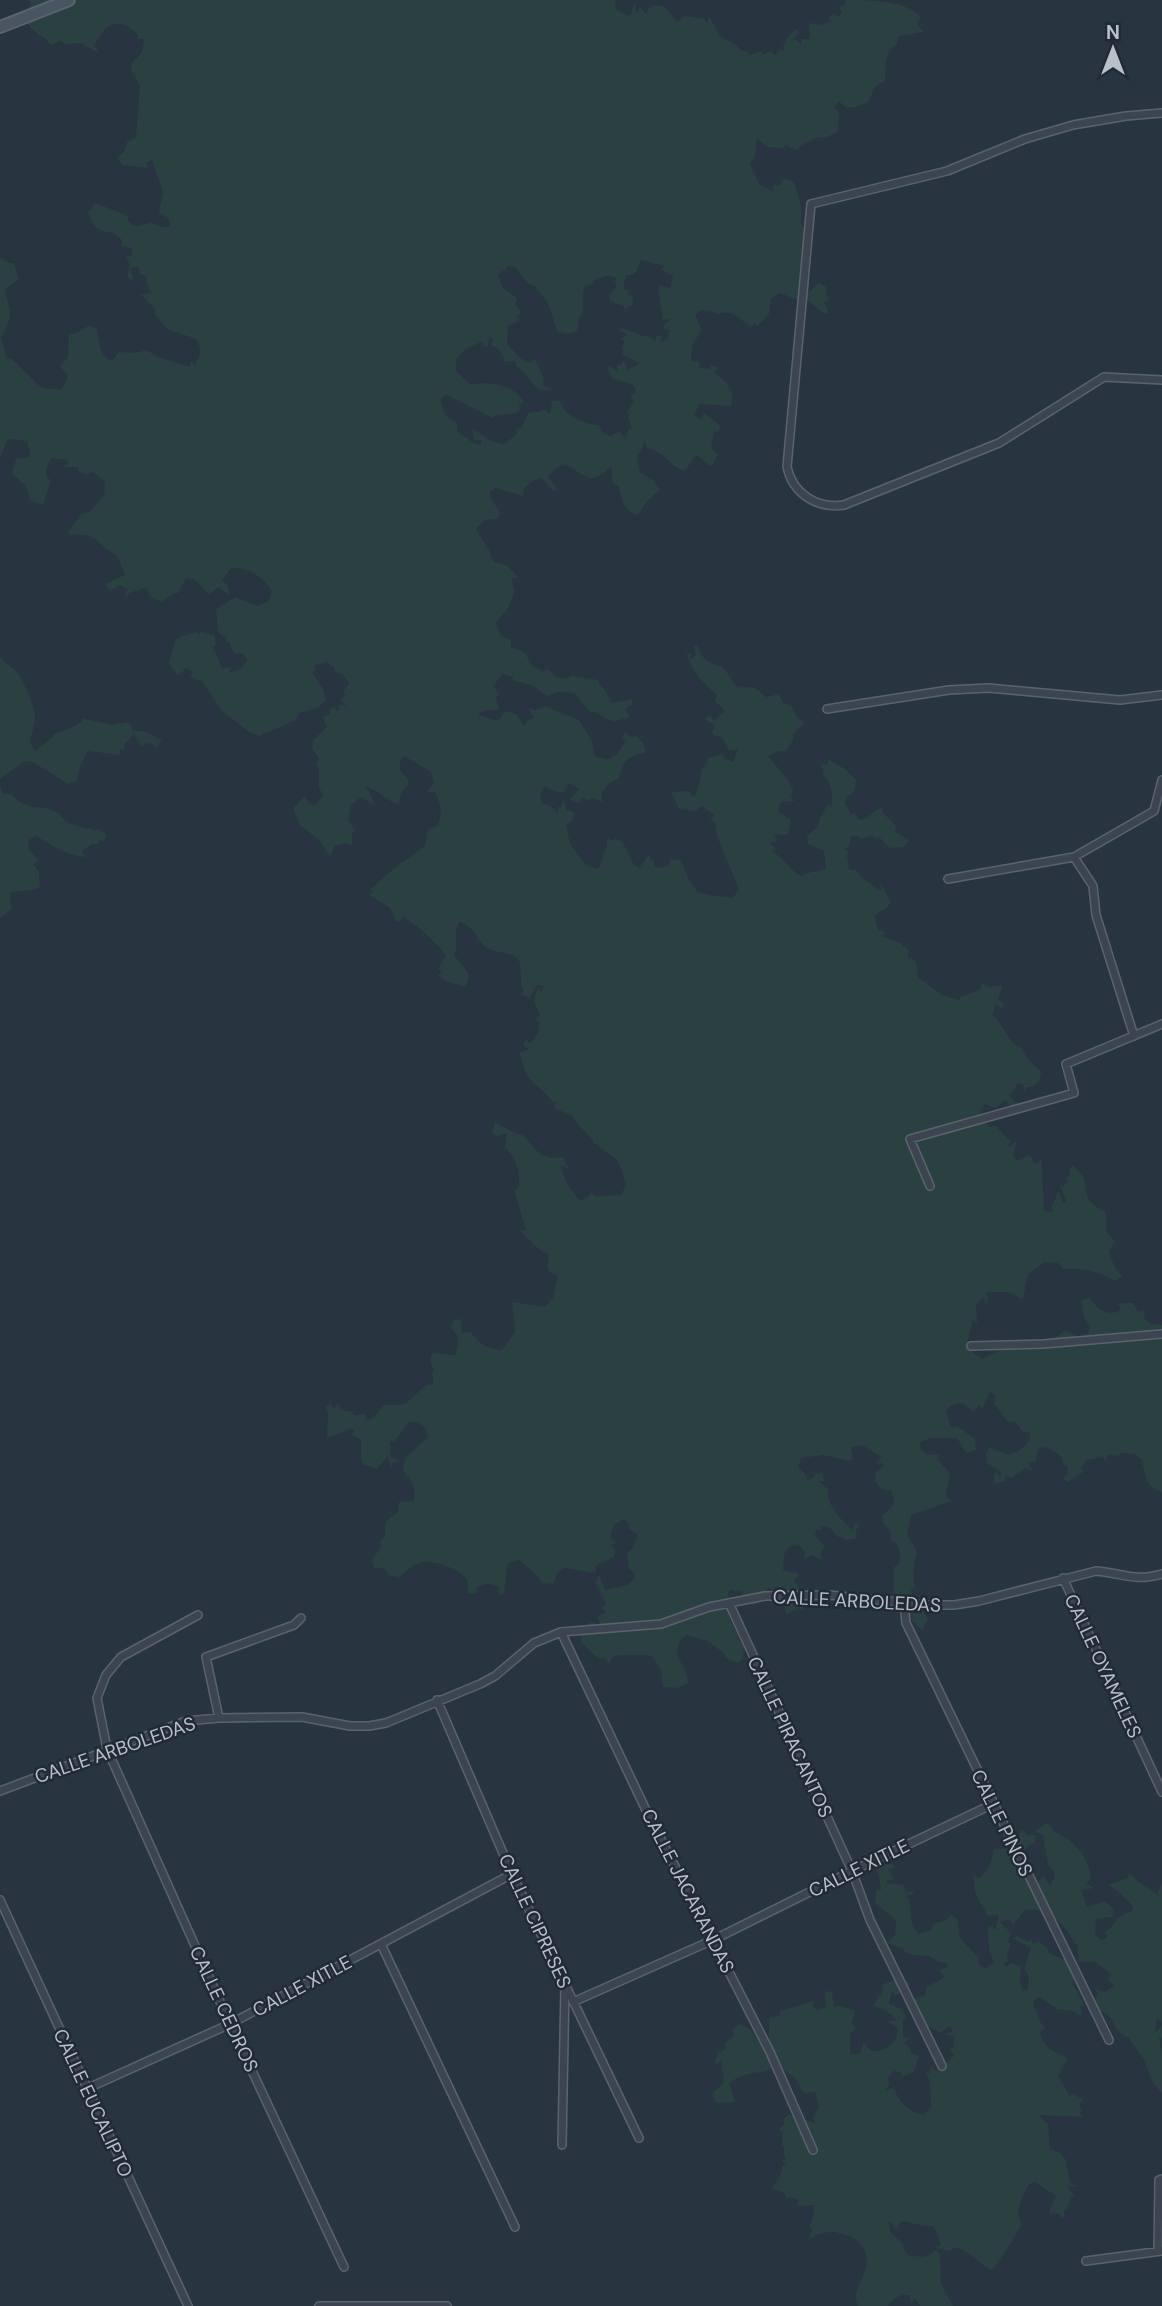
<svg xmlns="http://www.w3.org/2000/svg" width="1162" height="2306" font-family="'DM Sans',sans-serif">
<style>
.green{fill:#2b4141;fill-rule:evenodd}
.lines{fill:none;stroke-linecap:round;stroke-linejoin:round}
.minor-casing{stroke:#5a636d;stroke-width:10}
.secondary-casing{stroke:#5a636d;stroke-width:14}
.minor{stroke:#3c454f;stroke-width:7}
.secondary{stroke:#4a5562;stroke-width:10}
.labels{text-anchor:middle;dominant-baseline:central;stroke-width:5;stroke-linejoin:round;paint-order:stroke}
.street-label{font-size:19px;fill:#b8c0ca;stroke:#212a35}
</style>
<rect width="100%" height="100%" fill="#28343f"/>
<path class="green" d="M29,0h587l-1,9 12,6 4,-1 3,-11 2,3 -1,6h3l2,-5 6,7 3,-6 5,-3 11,2 12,15 8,-6 19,3 3,5 2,-8 11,20 16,9 5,6h5l4,4 11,-4 2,4 7,-4 6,5 1,-5 7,-1 -1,-4 6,-11 9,-7 1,6 -6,5 5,2 3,5v-7h9v-8h-2l2,-8 12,2 6,-4 4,2 -3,-6 5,-4 4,4 4,-4 -3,-5 7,-5 -1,-3c25,0 61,0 76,17l-4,7 7,8 -26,4 -1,9c-13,5 -11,24 -12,36l-10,6 -7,15 -11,5 -11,1 -7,-7 -5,7 5,4 -1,20 -11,5h-10l-18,10 -1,4 -12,-6 -3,3 -16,-1 -10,-9 -2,18 -5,8 10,21 13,6v-6h7l4,-7 10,4 7,24v18l6,5 -4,4 3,3 2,16 -7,5 2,33c7,2 11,-1 15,-7l8,4 2,11 2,2 -6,2 5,12 -7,-2 -18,-15 -7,3 -17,-7 -9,6 -2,15 -12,13 -2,-4 -4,4c-11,-7 -20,-20 -33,-12l-7,-4 -10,-1 -6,5 7,15 -10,15 -1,15 8,2v6l10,1 3,-4 7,2 -5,5c12,9 22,18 17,34l-32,-2 -5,12 8,4 2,-7 17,13 -3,6 -4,-1 -3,18 7,5 -5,11h-4l-13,-10 -11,16c-14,-3 -18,-18 -38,-23l-3,-7 -2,9 -5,5 3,18 13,7 7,10 -13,11 -9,14c-14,-3 -17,-16 -19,-29l-6,-2 -2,-17c-4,3 -9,8 -14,10 -20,8 -26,-30 -49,0l10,13h-6l-10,-12 -11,4 -8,8v6l-27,-8 -6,3v6l11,17 -5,5 -11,1 -9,9 14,23v5l6,6c12,0 15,7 23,15h-8l4,13 -7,17 -12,14 5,14 10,4v7l14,6 7,13 12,6 3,-3 10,9h12l2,-2 28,4v4l6,6 6,13 21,-4v6l-7,4 5,8 -17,5 -18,-10h-5l-16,-19 -16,-1 -11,4 -15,-11 -21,-5 3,-3 -11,-3 -10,12 6,8 -3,3 3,13h-15l-6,5 20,6 7,-10 11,3 9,12 2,-6 7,-2 -6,-9 9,1 8,-4 34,14 13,21 3,16 13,2 9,-5 9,-14 -4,-2 3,-6 7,5 5,-1 7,8 2,9c-17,1 -23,9 -27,25 -11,5 -19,12 -17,24l-10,-4 -5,2 -4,-2 -5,5 -8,-4 9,-10 -10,-6 -5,10 -11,-2 -8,-5 -5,10 2,7 13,6 2,5 1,-7 4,-1 1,-7 4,11 7,2 -2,9 -6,4 4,19 16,21 10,4 3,-1 8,-23v-7l6,3 2,-2 7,2 12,24 5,3 10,-14 2,7 2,-1 2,6 7,2 8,-4v-5l11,1 8,20 9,13 34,5 7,-8c-7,-22 -22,-45 -24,-67l-5,-4 4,-3 -3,-4 -10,-6 -5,5 -17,-2 -8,-17 18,-1 5,6 3,-4v-6l2,-2 3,-16 5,-7v-4l16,-4 1,4 9,4 5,-13 -9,2 -7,-14 -9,-2 -1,-4 2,-2v-5l-6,-2 -3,-4 6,-2 3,4 10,-8 -1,-4 -8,-6 2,-7c-13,-12 -28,-25 -30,-43l4,2 -1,5 6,-3 -3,-11 4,1c5,14 13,19 26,21l13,19 19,2 11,9 13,-3 4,9 8,2 6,12 8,5 -12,12v6l-7,11h-7l-11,5 20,24 5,9 -2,8 4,4h-12l-4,4 -1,6 13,9 -3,15 -14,-1 4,7 -8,2 6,5 -3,4c11,6 17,18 28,24 8,-5 16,-4 25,-7l-2,-18 -16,-7 -1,-8 11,-10 2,-8 8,-14 3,4c2,-15 2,-24 -9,-34l2,-2 -4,-7 8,-1v-5l17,10 12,12 -3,10 -8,7 -1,6 6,10 4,-1 3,7c12,0 14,-10 24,-12l1,5 13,13 -1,6 14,8 -5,7 -14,1 -11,-11 -2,2 -5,-3 -12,3 -2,-3h-6l-3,10 -4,3 5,4 -3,2 2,15h7l6,8 19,13 -1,-8 11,19 -4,6 -12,7 3,16 5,-1 3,4 -6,2 22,7v2l7,5 -1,8 3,-1 5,6 2,14 24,18 17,5 1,-3 21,-8v-6l9,4 13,-2 -5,14 5,4v7l-7,-7 -4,13 4,2 17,25 10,6 4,9 14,14 -1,8 -8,7h-5l-2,6 -2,-9 -6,-1 -2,6 -6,5 3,5 7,5 -9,3 -4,-7 -10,8 -11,-4 -8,14 7,2 6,7 6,-1 15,16 -5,5 5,-1 6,-6 -4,15 4,6 12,-6 6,9 7,-4 2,51 9,1 -1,-7 7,-14 4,12 3,-2 -6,-16 4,1 4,-5 -2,-4 4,-1 -1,-4 3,-7c3,3 6,5 9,9 10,15 -3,25 25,38l1,21 8,8 -6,11 6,16 8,8 -8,5c-17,-10 -32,-13 -52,-12l-5,-6 -14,-1 -16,13 -5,24 -16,-7h-22l3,6 -1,6 -4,-7 -7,8 1,18 -4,-3 -6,24 7,10 9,5 16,-8 -1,-3 28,-6 4,-3 3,4 17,-2 15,-10 20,9 5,-13 -6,-10 -3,-17 8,-2c8,10 15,17 28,14l4,-4 -3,-2 3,-3h12l5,8 7,-1 -1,8 6,6 12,1v167c-17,-5 -17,-17 -20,-32l-7,-6 -13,-1 -4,4 -4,-2h-6l-3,6 -2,-4 -16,3 -6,8 2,4 -15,10 -6,-3 5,-4 1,-8 -5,-2c1,-10 -9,-14 -17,-18l-8,2 -2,12 -8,2 6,9 -9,-4 -14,10 -6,-3v7l-12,1 2,-11 6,5v-5l-14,-9 -1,-9 3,-7 20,8c11,-4 22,-10 21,-23h-7l-9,-11 -6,1 -14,-18 2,-8 -6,-4 -8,17 -2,-4 -7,7 -10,-9 -12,2 -5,7 5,15 6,-1 18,13 1,11 -10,3 -9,-15h-26l-11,4 1,7 6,6 15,-1 -6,4 14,15 -4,23 5,5 -40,14 -4,19 10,17 -4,21 2,15 -4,2 1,5 -3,3h-3l-2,8 17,3 7,11 -6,11 -11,-10 3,-2 -4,-3 -14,-2 4,-15c-12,-8 -4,-19 -7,-30l6,-4 1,-10 -3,-11 -6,-2 -1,-11 -7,-7v-8l11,-11 -2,-13 -11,-2 -6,-8 1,-6 -2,-2 10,-7 -2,-3 -6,1 5,-7 -19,-12 -11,3 2,11 -3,2 -27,-6 -22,3 -3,9 9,9v4l6,-2 3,-4 7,-1 1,8h-6l10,8c-2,18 14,30 24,41l4,-8 3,4 -3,3 1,9 -12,2 -3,-3h-4l-9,-10 -8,-1 1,4h-6l-1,7 10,9 -4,7 1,7 -11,-5 -7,4 1,-6 -6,-8 -10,2 -5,8 -1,15 16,4 -5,7 7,9 11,7 -5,-8 9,3 1,7 -4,5 -6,-3 -4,9h-3l-1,-3 -13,8 -2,-16 -5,-4 -3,6 -6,-13 -4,2 3,7 -7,1 -3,5 -8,2 -3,-4 -4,6 -3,-10 2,-6 -13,-1 -2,3 2,27 8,15v4l6,7 -1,13 -5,4 -13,-5v-4l-17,-13 -22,-6c-21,19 2,28 2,48l-11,5 -14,-1 -2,-17 -9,-14c-14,-2 -25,-1 -39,0l-4,8 -3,-6 -7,1 -18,-16 1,-15 10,-6 9,3 -4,-8 9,-5 -4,-4 4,-4 -11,-22 4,-7 6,15 22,-5 8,-7v-4l-6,-5 -2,-16 5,-4 6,-14 -9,-6v-5l-6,-5 -9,6 -4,12 6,6 -6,2 5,4 -1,8 -19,9 1,7 -31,-5 -8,5 -4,11 -11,-1 -3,-6 -20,-17 -11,3 -4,31 -5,2v-9l-11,-4 -11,4 -1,7 -8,-1c0,-3 0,-8 0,-11 -4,-12 -34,-22 -46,-20 -8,1 -17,11 -24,16l-9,-3 -5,-7h-10l-2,-8 9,-13 -1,-6 5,-4c-1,-11 0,-19 12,-23l2,-12 15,-1v-15l-11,-16 2,-12 23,-21 -2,-8 -9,-7h-8l-14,19h-5l1,17 10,4h-8l-2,7 -3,-13 -11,13 -14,-5 -2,-5v-19l-10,-6 4,-4 -6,-1c-7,5 -14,5 -22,9l1,-26 -3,-6 6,-2 3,5 4,-6 3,7 12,2 1,3 12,-1v6l7,-2 11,-13c30,3 24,-9 45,-21l4,1v-9l-3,-2 4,-2 -4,-12 2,-7 23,2c3,-10 6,-19 -4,-26l3,-9 7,-1 1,14 8,-1 14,14 17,5 14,-19 -3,-30 33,5 8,-9 5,-22 -10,-5 -1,-6 2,-4v-6l-9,-5 -21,-20h7l-12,-40 4,-2c4,-14 -2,-31 -13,-40l2,-15 -9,3 -6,-3 3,-11 21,12h6c15,15 17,27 41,23l6,12 -9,-4c5,15 9,25 21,36l8,-5 2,-4 4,4 26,-1 5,-10c-4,-9 -4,-20 -11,-27 -6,-6 -13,-6 -18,-14h-4v-4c-8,-8 -16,-15 -20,-24l-19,-8 3,-6h-4c-7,-10 -18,-16 -25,-26 -5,-8 -5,-15 -9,-23l10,-4 -6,-4 3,-6 4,5 9,-13 -1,-6 2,-2 -4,-4 4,-4 -6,-13 3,-14 4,4 3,-6 -7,-1 -8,13 -8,-4 3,-2c-6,-11 -1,-26 -6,-33 -4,-6 -22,-6 -31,-11 -7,-5 -9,-11 -14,-17 -2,-4 -10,-7 -13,-10 -8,10 0,23 -6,34l15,19 -3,13 -20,-6 -8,-6 4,-2 -4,-4 8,-14 -4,-5 -19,-19 -20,-15 -2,5h-5l-6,-13 -21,-13 4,-3 -2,-3c12,-11 20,-19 35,-29 7,-4 11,-10 19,-14l3,-17 9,-3c7,-14 3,-21 -2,-35l-3,2 -5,-1 7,-9 -3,-11 -27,-16 -4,4v10l9,11 -1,4 -6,6 -4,13c-12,-3 -22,-16 -34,-18l5,5 6,15 -14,-9 -10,8 -3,15 7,10 -3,3v13l-6,-3 -11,3 -5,10 -10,-15 -20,-16 -7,-17 12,-12 4,7 6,3 8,-11 -4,-8v-19l-3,-2 3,-8 -7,-9 1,-9 14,-13 -4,-10 6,-3 3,-7 6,4 2,-7 7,4 -7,-8 5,-4 -2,-4 6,-9 -7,-9 -7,-2v-4l-8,-6 -13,3 1,5 -3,2 11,17 3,11 -9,8 -18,5 -3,7 -37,16 -10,-4 -28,-22 -19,-29 -12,-3 3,-6 -7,-4 -8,8 -9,-13 6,-23 7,-4 15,-4 2,3 2,-3 13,3 2,10 -3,2 9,21 10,-1 -4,6c9,-3 16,-4 19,-14l-5,-6 -7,1 -4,-5v-6l-5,-2v-4l-8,-4 -2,-24 19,-12 22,9 11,-4 4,-11c-11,-15 -22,-24 -41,-23l-9,12 6,6 1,9 -11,-8 -9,8 -14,-15 -9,-2 -8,15h-4l-13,9 -11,-5 -2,-7 -3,-2 -16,5 -2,3 -2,-1 3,-6 -8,-4 -10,6 -5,-7 20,-9 -8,-20c-23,-10 -16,-23 -47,-20l-2,-3 13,-18 8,-2 15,-16 1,-14 -12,-10 -7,3 -8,-4v-4h-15l5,-3 -1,-4 -16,-2 -5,11 1,9 4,2 -8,25 -12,-4 -6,-16 -13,-11 4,-15 14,-2 -3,-16 -19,-2 -8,18v-199l9,5h5l5,16 -14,10c5,26 10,22 -4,48l6,22h5l30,29 20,2 6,-14 -8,-10 8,-9 1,-24 5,1 16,-9 7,4c1,11 3,28 15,32l7,-9 17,1 10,-3 12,7 32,10 1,-6 4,4c5,-11 8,-14 1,-26l-29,-10 -12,-15v-5l-15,-15 12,-1 -6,-10 1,-6 -7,-3v-5l-3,-3 -7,3 4,11 -7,-1 3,-14 -4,-8 6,-2v-7l-11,-2 1,-6 -8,-7c-16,-2 -20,-4 -26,-20l7,-10c12,5 23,8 33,14v4c7,8 13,5 22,1l11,5 9,-1 -1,-7 -10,-7 4,-20 -11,-32 -6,3 1,5 -24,-3 -6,-7 7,-6 3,-10 9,-5 4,-51 -9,-16 1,-8 10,-9 2,-14h-6v-4c-20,-20 -33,-12 -44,11l4,4v3l-17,-10 -16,1 -5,-3 -9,4 -7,-8 -6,-2c-4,-7 -11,-9 -15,-17l8,-14zM641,260l23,6 -3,4 12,6 -3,12 -12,-3 3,25 2,2 -1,8 9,-1 -8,7 2,3h4l-1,9 -7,5 1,-7h-6l-1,6 -4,-5c-5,1 -23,-7 -29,-9l-3,2 8,4 -6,5 4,3 -3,5 1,8 17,8 -12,7 -3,-8 -3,-1 -1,5 -3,-3 -1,9 -8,-7 -1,5 4,9 20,5 4,6 -6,8 4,2 -8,14 5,-2 -3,6 4,10 -4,2 -3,8 -6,-7 -8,5 -8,-3 -4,-8c-14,0 -35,-9 -39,-24l-9,-1 1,6 -3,8 -5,-6 -2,3 -14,2 -7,16 -5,-1 1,6 -13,10 -14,-3 -18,-13 2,12h7v4h-6l-18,-13v-8c-11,-4 -15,-13 -16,-23l4,-6 48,24 3,-3 21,-2 3,-4 -1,-5 5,-2c-10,-17 -35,-22 -53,-17l-15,-14v-12l10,-10 15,-7 6,6 3,-12 3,5 -2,4c7,3 13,8 13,16h11l2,6c17,10 13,27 37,23l-11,-5 1,-6 -9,-20 -6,4 -9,-5 -13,-14 1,-18 12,-6 -3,-3 5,-5 -6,-6 1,-8 -14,-10 -5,-13 11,-9 6,1 12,16 10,4v3c17,17 12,22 21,42l9,2 11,-3 1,-14 3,-2c2,-11 -1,-20 3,-29l8,-2 1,-3 11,-5 9,1 3,2 -4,3 3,2 -1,5 -5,4v8l13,5 3,4 3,-4h3l1,-9 -6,-3 3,-3 -7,-2 3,-14h6l4,-3z
M0,657c4,7 10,7 16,14 7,8 18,34 19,44 1,8 -4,19 -5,27l5,9 18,-14 1,-3c11,-3 19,-6 28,-13v-3l30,7 15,-3 5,4 1,5h10l19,9 -6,8 -4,-4 -7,-1 -3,5 -8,-14 -10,11 1,5 -5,-1 1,6 -33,-4 -8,15 -3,15 -9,3 -35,-22 -8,-1 -25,18z
M0,785l3,9h8c16,18 27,10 44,17 5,2 8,9 12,11 6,3 19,7 26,7l2,2 2,-2 10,6 -3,7 -3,-2 -3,4h-6l-11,8 6,5c-21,-1 -34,-11 -51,-21l-7,4 -1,8 11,13 -6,3 6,7 1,16c-9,5 -20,2 -30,6l2,16 -12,9z
M1046,1823l5,3 3,6c19,6 37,27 37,48l-5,3 9,5 -14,2 6,17 18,-6 9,9 -2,7 -16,2 -1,14 4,6 5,1 4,-4 -4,-3c14,-9 8,-16 29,-22v-5c-9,-8 -15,-16 -25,-21l20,-7 1,-5c9,10 21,15 29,23v-4l4,-8v138l-5,-4 -2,14 7,-6v12l-3,-1 3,17v39c-10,-9 -13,-19 -17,-31 -4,-8 -12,-17 -17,-25 -13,-3 -12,-15 -20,-22 -6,-4 -11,-5 -16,-10l6,-11 -3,-5 9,3 11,-6 -7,-7 3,-5 -16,-12h-16l-2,-18h-2c-9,-19 -28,-38 -50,-34l-12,15 -4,-6 -9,3 11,11 -3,9 3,2 -4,10 1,7 -5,3 5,3 3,-4 10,4 -1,13 3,11 5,-2 1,-12 -5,-9 7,-20 -19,-10 6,-2 10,6 3,-3 2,5 5,-3 10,8v3l14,7 11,-2 -1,6 6,4c-14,20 3,23 6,40l-4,-1 2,9h-5l-3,-4 -17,-2 -18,-12 -6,5 8,21 4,4 -5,6c5,16 13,18 28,25l-10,18 12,20 3,-3 10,7 -4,5 3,5 -3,3 4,4 -45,-2 10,9 2,25 10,4 6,7 4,23 9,4 -12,-1 8,10 -4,1 -3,11 -4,3 1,6 -3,1 -4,-5 -8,1v-5l6,-13 -21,-14 -7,3c-6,13 -14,25 -6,39 -7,11 -23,40 -31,46 -15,-9 -21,-19 -38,-23l-3,4 -15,-3 6,-3 -7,-19h-10l-22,-5 -6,8 -4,-6 -4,-2 2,11 14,13 -1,3 5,7c11,2 20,4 27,-5l5,4 1,29 12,23h-33l-5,-8 -4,5 -1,-8c-11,-1 -16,3 -22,11h-30c-6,-15 3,-22 7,-36 7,-24 -11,-36 -32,-38 -8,0 -20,3 -25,9l4,-11 -3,-6 3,-2 2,-17 -17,1 2,-6 -10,-3 -2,2 -3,-6 -12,-4 10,-17v-6l4,-2 -4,-3 4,-2 -3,-7 2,-2 -3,-6 1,-12 -4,-3 5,-5v-6l6,-4 10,10 7,-4 7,3 -1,-5 6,-11 -4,-15 -12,1c-6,-16 -14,-23 -31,-26l-4,4c-15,2 -27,3 -39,12l6,19 -19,1 -4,-10 12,-10 -3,-22 -5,4 -1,-5 4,-8 7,-3 -1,-6 9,-8 -2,-5 7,-6 11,5 12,17 7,-7v-21l11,-2 -1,-5 35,-10 -1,6 4,3 9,-2 -1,-17 7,1 2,15 6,-1 15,5 -3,12 4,5 -5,6 -1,20h10l3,-12 8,9c16,0 26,-7 27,-23l-11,-7h9c-5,-10 -13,-12 -23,-15l10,-16 -2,-5 14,-5 2,-6 12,9 -2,9 -12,3 -3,-4 -3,13 13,5 4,8 -3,2v19h7l-6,5 6,5v4l9,4 -5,16 -11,4 -3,-4 -6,-1 -7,7 3,5 -4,7 8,-2c5,15 15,23 29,27l8,-8 -1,-25 -5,-13 4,4 3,-8 3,6h2l17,-15 -4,-6 4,-4v-10l-9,-2 8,-3 -3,-5 -10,7 -10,-6 -9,1 -10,-16v-11l9,-5 4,1 3,-11 14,-6 3,-4 -5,-6 9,-3 -1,-4 -9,-1 -8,-6 -23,-2 -5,-6 -15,-5 8,-8 1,-15 -21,-17 1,-13h5l-3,-17 -3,-5 8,-6 10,2 1,4 -6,2 6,8 -2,3 -6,-2 1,4 16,2 3,7 7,-1 1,3 -9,2 4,3 3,25 6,10 12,-3 5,-8 11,-3 4,-5 7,3 3,20 18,19v6l7,6 9,-7 -5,-12 -1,-22 5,-3 1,5 2,-1 3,-15 -11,2 -13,-23 -2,-19 5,5c9,-7 15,-18 15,-29l16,-2 -3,-3 11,-4 5,-12 6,6h7v7c-15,10 -18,11 -19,30 6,7 15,5 21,11l7,-7 6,10 4,-7v-8l-6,-6 -5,-30 -8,-3z"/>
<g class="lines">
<defs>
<path id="minor" d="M1162,113l-36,3 -53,9 -48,14 -78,32 -136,33 -24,263c6,27 30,42 57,38l155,-62 105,-66 58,3
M827,709l122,-19 40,-2 131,12 42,-5
M1074,857l19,29 3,29 38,121
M948,879l126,-22 80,-46 8,-31
M930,1186l-20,-47 164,-46 -8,-29 96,-40
M971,1346l72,-2 119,-10
M1063,1578l99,214
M729,1603l123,268 18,49 72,146
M904,1603l2,20 203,417
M198,1615l-77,42 -15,18 -9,23 10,51 123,275 114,243
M561,1632l84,176 125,244 43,98
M437,1700l75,174 127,264
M219,1718l-13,-61 88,-32 7,-7
M0,1791l186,-70 33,-3 83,-1 48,9h19l17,-3 94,-39 15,-8 39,-33 27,-11 100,-8 48,-17 56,-11 64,-1 99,10h26l25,-4 117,-30c27,2 37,11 66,3
M0,1900l188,406
M381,1944l134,283
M573,2002l140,-62 139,-69 141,-67
M86,2089l144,-65 282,-150
M562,2145l3,-160
M1158,2251l1,-71 3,-1
M1086,2261l76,-10
M319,2306h128"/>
<path id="secondary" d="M0,27l69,-27"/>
</defs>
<use href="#minor" class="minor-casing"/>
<use href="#secondary" class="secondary-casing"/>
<use href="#minor" class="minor"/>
<use href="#secondary" class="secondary"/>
</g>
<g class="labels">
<g class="street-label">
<text transform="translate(857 1601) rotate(3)">CALLE ARBOLEDAS</text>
<text transform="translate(1103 1666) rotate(65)">CALLE OYAMELES</text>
<text transform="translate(790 1737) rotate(65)">CALLE PIRACANTOS</text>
<text transform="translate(115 1750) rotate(-19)">CALLE ARBOLEDAS</text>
<text transform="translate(1002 1823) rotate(64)">CALLE PINOS</text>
<text transform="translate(859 1868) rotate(-26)">CALLE XITLE</text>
<text transform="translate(688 1891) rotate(63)">CALLE JACARANDAS</text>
<text transform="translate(535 1921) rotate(65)">CALLE CIPRESES</text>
<text transform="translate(302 1986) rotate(-28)">CALLE XITLE</text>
<text transform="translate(224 2009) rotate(65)">CALLE CEDROS</text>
<text transform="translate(93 2103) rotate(65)">CALLE EUCALIPTO</text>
</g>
</g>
<g transform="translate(1113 49)" stroke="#212a35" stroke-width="5" paint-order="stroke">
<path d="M0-5L12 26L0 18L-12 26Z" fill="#b8c0ca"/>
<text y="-10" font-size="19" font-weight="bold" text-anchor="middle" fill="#b8c0ca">N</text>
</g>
</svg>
